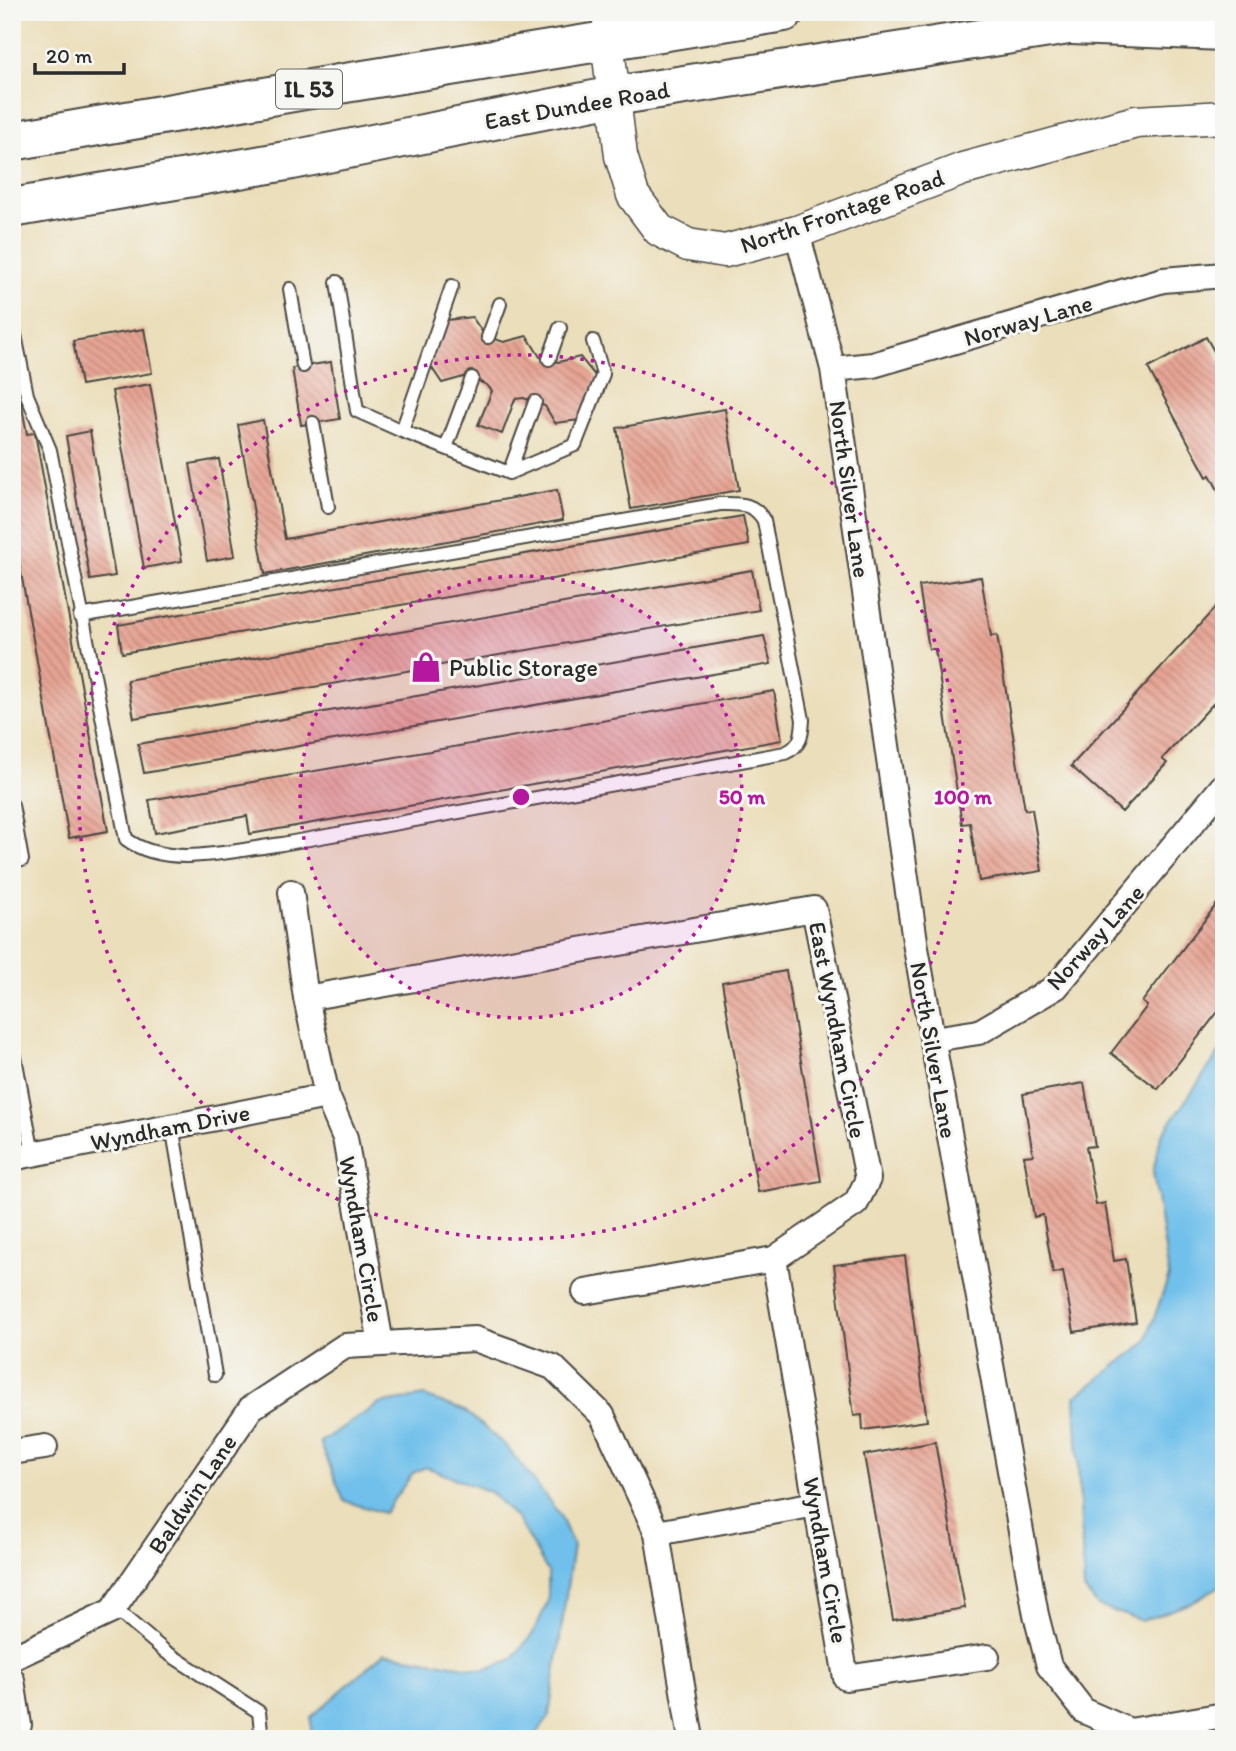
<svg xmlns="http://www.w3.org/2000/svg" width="1236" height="1751" font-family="Itim,sans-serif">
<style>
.water{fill:#70c0eb;stroke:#4e768b;stroke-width:2}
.building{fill:url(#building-back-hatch)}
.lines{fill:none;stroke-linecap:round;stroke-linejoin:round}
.service-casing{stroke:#484640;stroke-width:16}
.minor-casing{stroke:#484640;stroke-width:28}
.tertiary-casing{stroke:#484640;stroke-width:35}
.primary-casing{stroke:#484640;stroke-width:42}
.motorway-casing{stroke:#484640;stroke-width:42}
.service{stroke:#fff;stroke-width:12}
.minor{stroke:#fff;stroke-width:24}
.tertiary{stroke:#fff;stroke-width:32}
.primary{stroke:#fff;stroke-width:38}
.motorway{stroke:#fff;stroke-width:38}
.ring{fill:none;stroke:#b5179e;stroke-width:3.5;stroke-dasharray:3.5 7}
.labels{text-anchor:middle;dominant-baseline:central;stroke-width:6;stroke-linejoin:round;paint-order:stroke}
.shield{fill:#f6f6f2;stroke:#686867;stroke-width:2}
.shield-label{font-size:23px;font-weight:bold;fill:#2b2b2b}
.street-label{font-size:24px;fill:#2b2b2b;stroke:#f6f6f2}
.poi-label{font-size:24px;fill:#2b2b2b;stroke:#f6f6f2;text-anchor:start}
.centre{fill:#b5179e;stroke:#f6f6f2;stroke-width:3.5}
.ring-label{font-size:21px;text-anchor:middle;font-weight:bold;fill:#b5179e;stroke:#f6f6f2;stroke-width:6;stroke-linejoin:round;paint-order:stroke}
</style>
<defs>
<pattern id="building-back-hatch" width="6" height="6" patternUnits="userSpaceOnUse" patternTransform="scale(1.75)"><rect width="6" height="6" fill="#e7a494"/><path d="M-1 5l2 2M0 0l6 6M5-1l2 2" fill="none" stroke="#bb8679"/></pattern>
</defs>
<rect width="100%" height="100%" fill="#f6f6f2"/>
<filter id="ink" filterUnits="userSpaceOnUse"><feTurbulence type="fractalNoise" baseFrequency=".0143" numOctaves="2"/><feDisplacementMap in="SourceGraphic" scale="14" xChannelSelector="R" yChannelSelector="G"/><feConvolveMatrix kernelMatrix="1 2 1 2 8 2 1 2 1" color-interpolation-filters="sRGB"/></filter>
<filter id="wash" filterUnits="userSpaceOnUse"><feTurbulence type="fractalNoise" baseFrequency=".00686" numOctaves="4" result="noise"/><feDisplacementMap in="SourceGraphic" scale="28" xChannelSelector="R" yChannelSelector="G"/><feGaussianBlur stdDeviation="1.57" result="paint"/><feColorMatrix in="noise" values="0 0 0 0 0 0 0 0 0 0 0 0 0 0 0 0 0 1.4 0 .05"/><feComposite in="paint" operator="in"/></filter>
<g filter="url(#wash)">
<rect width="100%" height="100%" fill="#ebdeba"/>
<path class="water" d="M1224,1046v530l-3,9 -30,18 -49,18 -44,-15 -14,-17 -9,-192 70,-54 24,-67 -16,-104 8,-36z
M424,1396l41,15 42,36 53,68 13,30 -24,172 -16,22h-222v-22l73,-64 99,17 28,-10 21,-25 16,-33v-30l-31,-53 -27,-27 -64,-25 -13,6 -29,40 -40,-12 -24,-59 59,-38z"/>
<g id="blocks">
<path class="building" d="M472,317l13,19 19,6 23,-6 13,21 18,5 22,-5 17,21 -17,42 -25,3 -10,-17 -21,-8 -9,1 -13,35 -24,-9 14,-34 -5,-6 -20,-9 -25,7 -12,-18 17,-45z
M144,329l8,44 -71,12 -8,-44z
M1206,337l18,32v132l-14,-26 -3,2 -59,-109z
M331,362l9,57 -39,6 -9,-57z
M150,384l32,177 -38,7 -32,-177z
M20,396l7,38 8,-1 73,398 -39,7 -57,-315v-126z
M725,409l14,81 -108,19 -14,-81z
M263,420l22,119 272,-49 6,30 -298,54 -27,-149z
M90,431l25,145 -25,4 -24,-144z
M219,459l16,97 -28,5 -17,-97z
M743,516l6,29 -627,108 -4,-28z
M752,570l7,40 -625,108 -7,-38z
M981,577l10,59 6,-1 28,175 7,-1 10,62 -63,10 -9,-58 -8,1 -27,-175h-6l-10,-63z
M1224,598v94l-62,67 5,4 -45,49 -51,-46z
M764,636l7,28 -627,109 -6,-29z
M774,691l8,49 -532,94 -3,-18 -92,17 -6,-33z
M1217,904l7,5v95l-66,85 -47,-36 36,-47 -5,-4z
M786,971l35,210 -63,11 -36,-210z
M1084,1083l11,63 -9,1 10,58 9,-2 9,58 12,-2 10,63 -62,10 -11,-61 -10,2 -10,-58 -9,2 -10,-61 9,-1 -10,-61z
M905,1256l22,165 -64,9 -1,-15 -8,1 -20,-151z
M935,1442l30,166 -72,12 -29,-165z"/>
</g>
</g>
<g filter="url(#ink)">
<use href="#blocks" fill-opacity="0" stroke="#484640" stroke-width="2"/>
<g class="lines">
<defs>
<path id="service" d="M337,282l20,129 45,20
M452,286l-50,145 107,42 66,-28 28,-71 -10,-33
M290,289l13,77
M12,320l15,75 23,55 76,389c41,31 108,11 156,5l503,-91c16,-7 17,-17 18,-33l-39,-199c-10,-19 -25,-17 -44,-17l-640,112
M488,337l12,-33
M549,359l11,-31
M313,423l15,84
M446,448l26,-70
M509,473l26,-71
M12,805l10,55 -10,1
M12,1041l21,113
M172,1126l43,249
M114,1608l52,44 93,60 3,27"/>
<path id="minor" d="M604,12l3,28
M797,232l36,137 83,579 120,667 13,51 35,45 46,20 94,-16
M833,369l40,-4 290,-85 61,-5
M291,892l15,106 21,98 18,42 36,206
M306,998l508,-89 54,270 -12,24 -82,56 -189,33
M933,1039l46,-7 77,-45 168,-202
M12,1158l315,-62
M774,1259l72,419 141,-21
M12,1452l33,-5
M657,1533l159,-29
M12,1658l100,-47 139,-203 94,-62 130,-7 78,28 49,48 55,118 34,206
M12,1680l7,45"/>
<path id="tertiary" d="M607,40l14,116 12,39 26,35 29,15 37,6 72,-19 166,-63 173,-47 88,-5"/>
<path id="primary" d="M12,141l327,-57 445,-72
M12,208l280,-48 322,-64 493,-77"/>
<path id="motorway" d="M1072,25l152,6"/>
</defs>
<use href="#service" class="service-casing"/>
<use href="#minor" class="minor-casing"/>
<use href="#tertiary" class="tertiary-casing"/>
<use href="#primary" class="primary-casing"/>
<use href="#motorway" class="motorway-casing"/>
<use href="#service" class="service"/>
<use href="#minor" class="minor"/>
<use href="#tertiary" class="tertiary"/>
<use href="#primary" class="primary"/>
<use href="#motorway" class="motorway"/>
</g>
</g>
<circle cx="521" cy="797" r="221" fill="#b5179e" fill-opacity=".12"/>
<g class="ring">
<circle cx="521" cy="797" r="221"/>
<circle cx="521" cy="797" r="442"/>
</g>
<defs>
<symbol id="shop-bare" viewBox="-9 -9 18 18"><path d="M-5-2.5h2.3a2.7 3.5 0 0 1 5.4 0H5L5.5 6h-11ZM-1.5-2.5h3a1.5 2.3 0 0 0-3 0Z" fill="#b5179e" stroke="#f6f6f2" stroke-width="2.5" paint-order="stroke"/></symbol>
</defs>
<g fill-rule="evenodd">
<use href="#shop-bare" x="404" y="645" width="44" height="44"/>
</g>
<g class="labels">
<rect class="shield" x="276" y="69.5" width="66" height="39" rx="5"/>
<g class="shield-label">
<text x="309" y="89">IL 53</text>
</g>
<g class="street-label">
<text transform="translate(577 105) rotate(-10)">East Dundee Road</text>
<text transform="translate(842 211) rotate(-19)">North Frontage Road</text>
<text transform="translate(1028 320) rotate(-16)">Norway Lane</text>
<text transform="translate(850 489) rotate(82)">North Silver Lane</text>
<text transform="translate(1095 937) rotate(-48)">Norway Lane</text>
<text transform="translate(838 1030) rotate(79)">East Wyndham Circle</text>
<text transform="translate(934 1050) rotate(80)">North Silver Lane</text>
<text transform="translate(170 1127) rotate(-11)">Wyndham Drive</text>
<text transform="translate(362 1239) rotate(80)">Wyndham Circle</text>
<text transform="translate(192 1494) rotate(-56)">Baldwin Lane</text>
<text transform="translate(826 1560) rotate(80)">Wyndham Circle</text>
</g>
<g class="poi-label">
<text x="449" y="667">Public Storage</text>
</g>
</g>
<circle cx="521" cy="797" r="10" class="centre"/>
<g class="ring-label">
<text x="742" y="804">50 m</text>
<text x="963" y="804">100 m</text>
</g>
<rect width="1236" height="1751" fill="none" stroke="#f6f6f2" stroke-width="42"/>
<path d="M35 63v10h89v-10" fill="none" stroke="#2b2b2b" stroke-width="3.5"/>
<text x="46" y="63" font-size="21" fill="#2b2b2b" stroke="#f6f6f2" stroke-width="5" paint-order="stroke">20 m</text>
</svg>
